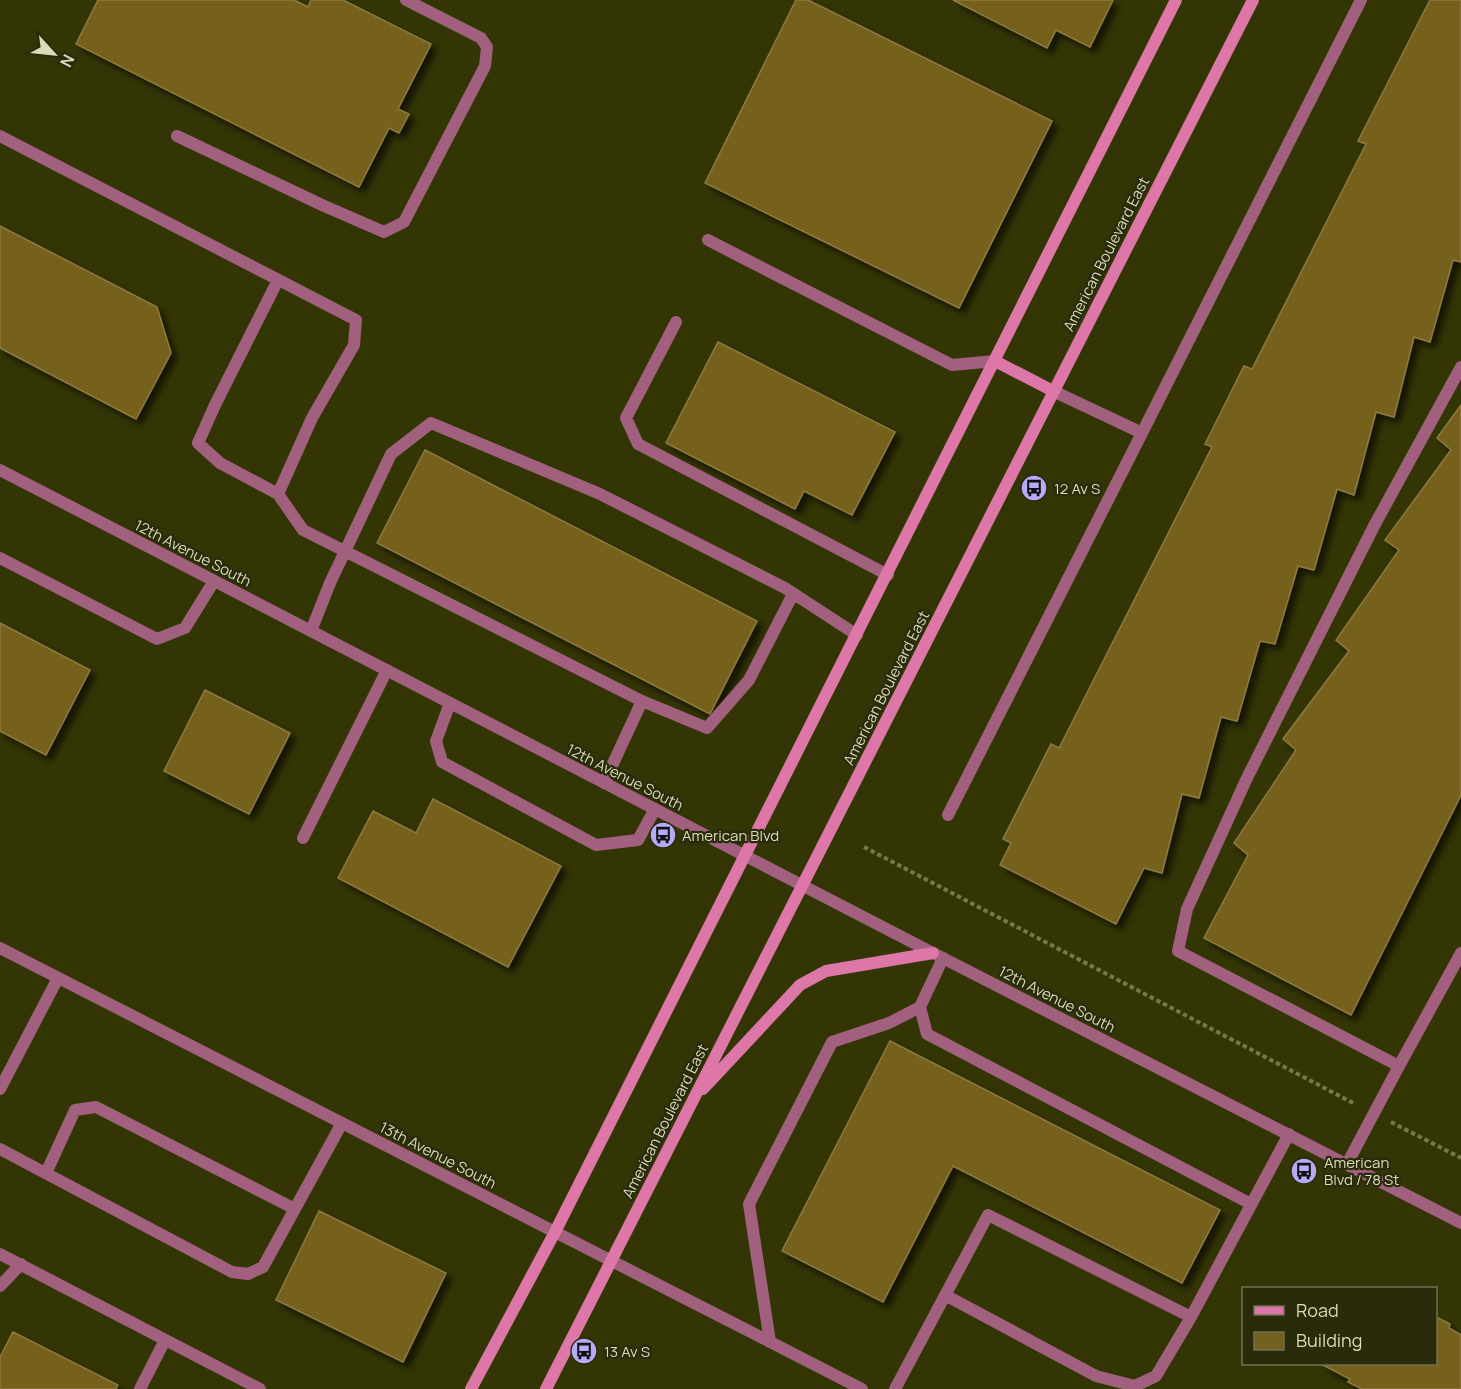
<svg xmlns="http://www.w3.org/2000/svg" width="1461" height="1389" font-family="Manrope,sans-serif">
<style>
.building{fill:#74601f;stroke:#8e7a3f;stroke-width:1.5;filter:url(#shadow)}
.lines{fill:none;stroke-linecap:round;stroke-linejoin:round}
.path{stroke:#76774f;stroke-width:4;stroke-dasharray:4.5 3;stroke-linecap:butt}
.service{stroke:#a0607e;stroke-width:12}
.minor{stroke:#a0607e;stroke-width:12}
.tertiary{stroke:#a0607e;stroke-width:12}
.secondary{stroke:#dd77a8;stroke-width:12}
.labels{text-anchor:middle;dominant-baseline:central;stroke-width:4.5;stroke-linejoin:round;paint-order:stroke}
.street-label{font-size:15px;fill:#d9dbbd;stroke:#2a2b0b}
.poi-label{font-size:15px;fill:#d9dbbd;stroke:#2a2b0b;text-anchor:start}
</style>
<defs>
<filter id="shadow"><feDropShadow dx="5.5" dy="5.5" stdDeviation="3" flood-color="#0009"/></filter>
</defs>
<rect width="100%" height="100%" fill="#343505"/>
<path class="building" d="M98,0h196l14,7 3,-7h32l88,44 -33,65 11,5 -10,19 -10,-5 -30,59 -283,-143z
M796,0h12l244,121 -93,187 -254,-125z
M953,0h160l-23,47 -34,-17 -9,18z
M1430,0h31v262l-8,-2 -23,82 -16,-5 -20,80 -18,-5 -22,83 -17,-6 -23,81 -16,-4 -23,78 -15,-3 -23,80 -16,-4 -22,81 -17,-4 -20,79 -18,-5 -28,56 -116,-59 11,-22 -8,-4 48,-95 8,4 153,-301 -7,-3 39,-78 8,3 114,-225 -8,-3z
M0,226l157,81 14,46 -35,66 -136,-71z
M718,342l177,90 -43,83 -48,-24 -9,18 -129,-66z
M1461,405v390l-110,220 -147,-77 44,-83 -14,-12 62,-93 -13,-11 66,-88 -13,-11 63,-90 -14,-10 66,-90 -14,-12z
M425,450l332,171 -47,93 -333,-171z
M0,623l90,47 -44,85 -46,-24z
M205,690l85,43 -41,81 -85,-43z
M433,799l128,67 -53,101 -170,-89 35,-67 43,22z
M890,1041l330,169 -38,73 -229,-117 -70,136 -101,-51z
M319,1211l127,62 -43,89 -127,-62z
M1436,1317l14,7 -1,4 12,7v54h-99l-14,-7 2,-3 -29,-15h115z
M13,1332l105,53 -2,4h-116v-32z"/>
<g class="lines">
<path class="path" d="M864,847l491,257
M1391,1122l70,36"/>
<path class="service" d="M0,136l356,184 -2,25 -42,73 -34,76 25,36 339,171 65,27 42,-48 44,-86
M177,136l145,69 62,27 20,-10 81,-156 2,-19 -6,-9 -75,-38
M708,240l244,125 43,-4
M278,280l-63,125 -17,38 22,20 58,31
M676,322l-50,96 12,26 250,131
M1053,391l89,42 219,-433
M0,558l157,81 28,-11 29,-47
M311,631l19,-48 61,-129 40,-31 169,71 185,94 72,47
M450,703l-14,38 6,21 154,83 42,-5 17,-31
M604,783l38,-82
M948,815l194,-382
M303,838l84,-168
M920,1007l7,27 324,170
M1399,1066l62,-113
M0,1149l232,123 16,2 15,-7 79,-144
M1347,1164l52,-98 -221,-115 9,-42 60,-131 127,-252 87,-159
M46,1173l29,-63 21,-3 199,102
M0,1254l260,135
M0,1286l21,-22
M945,1295l151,81 39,10 21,-10 35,-59
M770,1342l-21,-138 83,-162 57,-19 31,-16 23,-49
M140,1389l25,-49
M895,1389l93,-174 203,102 98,-183"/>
<path class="minor" d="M0,948l862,441
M0,1089l58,-111"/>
<path class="tertiary" d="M0,470l933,483 528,270"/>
<path class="secondary" d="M995,361l58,30
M703,1089l97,-104 26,-14 107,-18
M471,1389l84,-157 621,-1232
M546,1389l707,-1389"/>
</g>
<defs>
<symbol id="bus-disc" viewBox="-11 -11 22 22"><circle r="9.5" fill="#b7abf7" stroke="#2a2b0b"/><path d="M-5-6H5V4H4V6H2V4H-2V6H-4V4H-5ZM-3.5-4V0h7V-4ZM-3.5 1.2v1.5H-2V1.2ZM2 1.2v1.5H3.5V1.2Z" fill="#111"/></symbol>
</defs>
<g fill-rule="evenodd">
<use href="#bus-disc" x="1019" y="473" width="30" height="30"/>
<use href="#bus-disc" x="648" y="820" width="30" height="30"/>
<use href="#bus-disc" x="1289" y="1156" width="30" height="30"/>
<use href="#bus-disc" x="569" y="1336" width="30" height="30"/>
</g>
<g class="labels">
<g class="street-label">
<text transform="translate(1106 254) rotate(-63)">American Boulevard East</text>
<text transform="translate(193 553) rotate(27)">12th Avenue South</text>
<text transform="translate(886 688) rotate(-63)">American Boulevard East</text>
<text transform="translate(625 777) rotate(27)">12th Avenue South</text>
<text transform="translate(1057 999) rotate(27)">12th Avenue South</text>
<text transform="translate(665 1121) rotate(-63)">American Boulevard East</text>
<text transform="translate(438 1155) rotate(27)">13th Avenue South</text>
</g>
<g class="poi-label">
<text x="1054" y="488">12 Av S</text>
<text x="682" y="835">American Blvd</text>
<text x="1324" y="1162">American<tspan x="1324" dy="17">Blvd / 78 St</tspan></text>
<text x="604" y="1351">13 Av S</text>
</g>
</g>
<rect x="1242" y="1287" width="195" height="78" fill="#2a2b0b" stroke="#707152" stroke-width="1.5"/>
<rect x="1254" y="1306" width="30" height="9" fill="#dd77a8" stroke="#707152" stroke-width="1.5"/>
<text x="1296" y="1317" font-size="18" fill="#d9dbbd">Road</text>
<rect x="1254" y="1332" width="30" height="18" fill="#74601f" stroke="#707152" stroke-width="1.5"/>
<text x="1296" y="1347" font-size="18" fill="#d9dbbd">Building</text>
<g transform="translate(54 54) rotate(117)" stroke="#2a2b0b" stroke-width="4.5" paint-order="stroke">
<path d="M0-4.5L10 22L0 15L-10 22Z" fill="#d9dbbd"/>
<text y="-9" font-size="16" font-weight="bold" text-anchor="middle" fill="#d9dbbd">N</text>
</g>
</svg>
